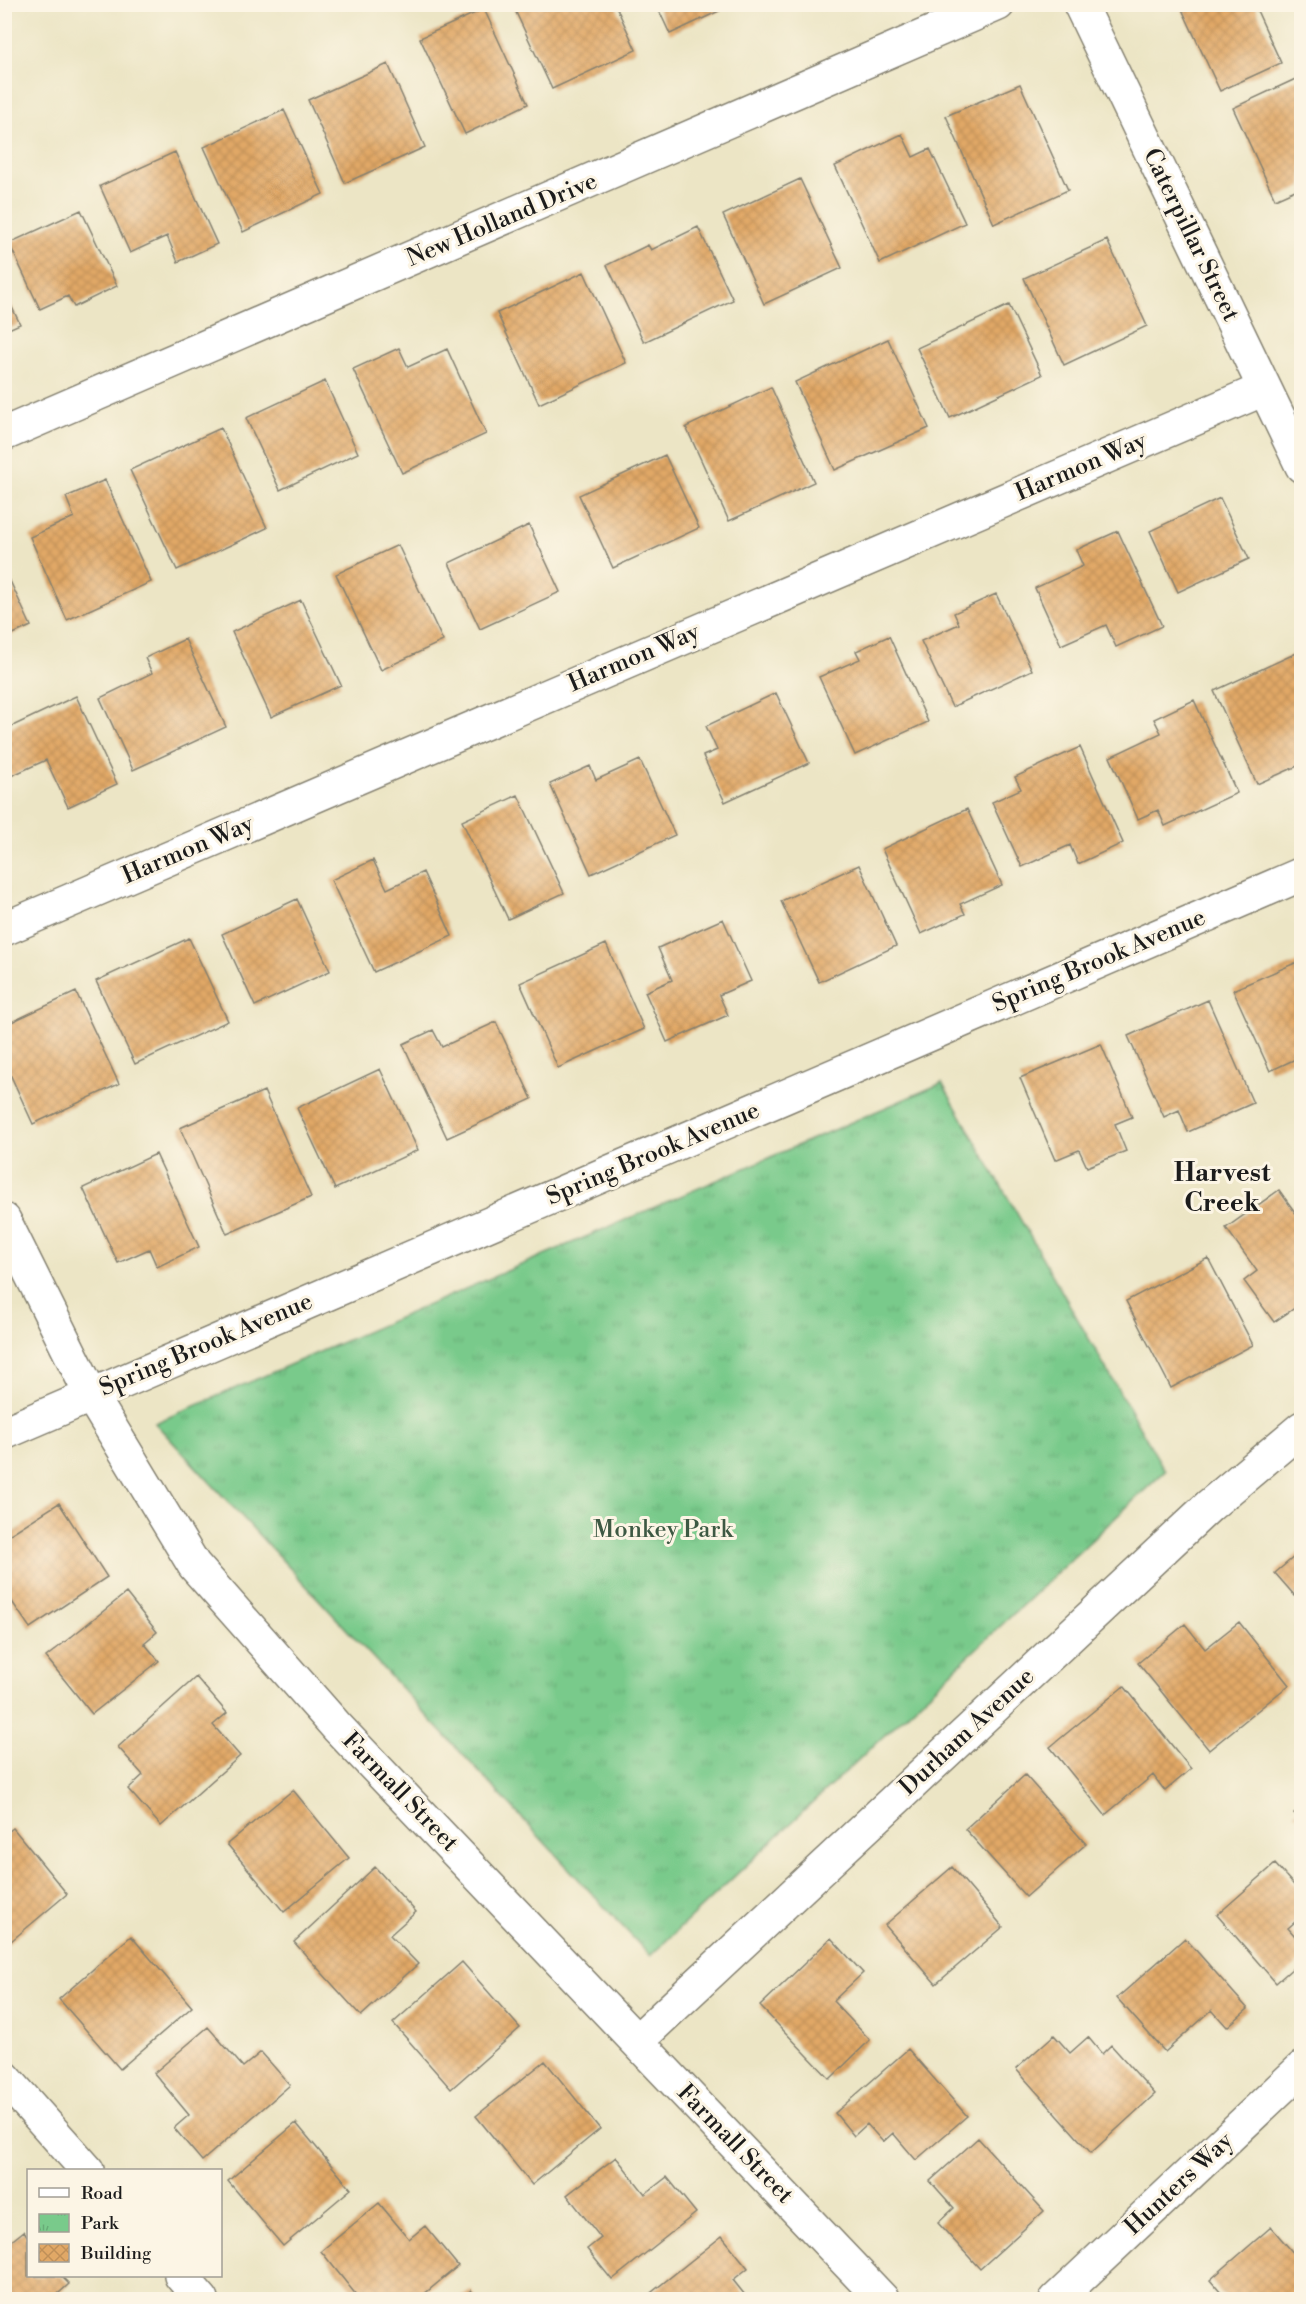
<svg xmlns="http://www.w3.org/2000/svg" width="1306" height="2304" font-family="'Libre Bodoni',serif">
<style>
.park{fill:url(#park-tufts);stroke:#4a7354;stroke-width:1.5}
.building{fill:url(#building-cross-hatch)}
.lines{fill:none;stroke-linecap:round;stroke-linejoin:round}
.minor-casing{stroke:#848070;stroke-width:36}
.minor{stroke:#fff;stroke-width:33}
.labels{text-anchor:middle;dominant-baseline:central;stroke-width:6;stroke-linejoin:round;paint-order:stroke}
.street-label{font-size:24px;fill:#1c1c1c;stroke:#fcf5e5}
.park-label{font-size:24px;fill:#3d5943;stroke:#fcf5e5}
.neighbourhood-label{font-size:26px;font-weight:bold;fill:#1c1c1c;stroke:#fcf5e5}
</style>
<defs>
<pattern id="park-tufts" width="24" height="20" patternUnits="userSpaceOnUse" patternTransform="scale(1.5)"><rect width="24" height="20" fill="#79ca8b"/><path d="M3 7l-1-3M5 7V3M7 7l1-3M15 17l-1-3M17 17v-4M19 17l1-3" fill="none" stroke="#68ad77"/></pattern>
<pattern id="building-cross-hatch" width="8" height="8" patternUnits="userSpaceOnUse" patternTransform="scale(1.5)"><rect width="8" height="8" fill="#e1a866"/><path d="M0 0l8 8M0 8l8-8" fill="none" stroke="#c09058"/></pattern>
</defs>
<rect width="100%" height="100%" fill="#fcf5e5"/>
<filter id="ink" filterUnits="userSpaceOnUse"><feTurbulence type="fractalNoise" baseFrequency=".0167" numOctaves="2"/><feDisplacementMap in="SourceGraphic" scale="12" xChannelSelector="R" yChannelSelector="G"/><feConvolveMatrix kernelMatrix="1 2 1 2 8 2 1 2 1" color-interpolation-filters="sRGB"/></filter>
<filter id="wash" filterUnits="userSpaceOnUse"><feTurbulence type="fractalNoise" baseFrequency=".008" numOctaves="4" result="noise"/><feDisplacementMap in="SourceGraphic" scale="24" xChannelSelector="R" yChannelSelector="G"/><feGaussianBlur stdDeviation="1.35" result="paint"/><feColorMatrix in="noise" values="0 0 0 0 0 0 0 0 0 0 0 0 0 0 0 0 0 1.4 0 .05"/><feComposite in="paint" operator="in"/></filter>
<g filter="url(#wash)">
<rect width="100%" height="100%" fill="#ece5c5"/>
<path class="park" d="M942,1083l223,388 -515,485 -495,-533z"/>
<g id="blocks">
<path class="building" d="M516,4h99l21,46 -84,39 -39,-83z
M656,4h78l-64,30z
M1186,4h68l27,59 -61,28 -39,-84z
M484,9l44,95 -63,30 -45,-96z
M388,64l37,83 -80,36 -37,-83z
M1302,76v111l-27,12 -42,-91z
M1020,84l48,106 -74,34 -48,-108z
M284,110l39,84 -80,38 -39,-85z
M902,134l11,23 17,-8 35,74 -85,40 -45,-97z
M175,152l42,92 -39,18 -11,-26 -37,17 -30,-67z
M800,179l42,89 -78,36 -41,-89z
M81,210l36,76 -43,21 -6,-11 -28,13 -31,-66z
M698,227l35,73 -89,42 -37,-77 41,-20 3,5z
M1107,240l40,86 -83,39 -40,-87z
M584,272l42,91 -87,41 -42,-91z
M4,291l16,33 -16,7z
M1009,305l33,70 -92,43 -33,-70z
M888,339l41,89 -94,42 -40,-88z
M399,348l9,19 39,-18 39,85 -84,39 -49,-104z
M325,381l33,72 -78,37 -34,-72z
M771,387l43,95 -85,39 -43,-94z
M221,428l46,100 -90,42 -47,-100z
M665,455l34,73 -86,40 -34,-73z
M105,480l46,102 -84,38 -37,-83 44,-20 -8,-20z
M1220,498l29,61 -71,33 -28,-61z
M529,525l31,67 -80,37 -31,-66z
M1118,531l44,95 -46,21 -10,-22 -45,20 -26,-57 48,-22 -7,-16z
M398,545l45,96 -62,29 -45,-96z
M4,568l27,58 -27,12z
M996,594l36,76 -80,37 -31,-66 38,-17 -5,-11z
M301,600l40,85 -70,32 -39,-85z
M889,636l39,86 -73,33 -36,-78 41,-18 -4,-8z
M185,639l41,88 -93,43 -33,-72 52,-25 -7,-15z
M1301,651l1,113 -45,20 -43,-93z
M776,693l33,70 -84,39 -22,-46 14,-6 -11,-24z
M76,696l41,88 -49,23 -22,-47 -35,16 -7,-15v-31z
M1194,700l43,93 -72,33 -7,-16 -20,9 -28,-62 51,-24 -7,-14z
M1080,747l43,96 -45,21 -8,-19 -48,22 -30,-65 29,-13 -6,-12z
M640,760l35,75 -84,39 -41,-90 40,-18 6,14z
M518,795l46,98 -56,26 -46,-98z
M967,809l35,76 -42,19 5,10 -44,20 -39,-85z
M373,860l14,29 36,-17 29,64 -78,36 -43,-92z
M859,865l37,81 -77,36 -38,-81z
M297,899l33,72 -75,35 -33,-72z
M723,919l28,62 -32,14 9,20 -61,27 -22,-50 27,-12 -14,-32z
M189,938l39,83 -93,43 -39,-83z
M606,944l38,85 -86,39 -38,-85z
M1302,960v96l-32,15 -37,-81z
M76,992l43,92 -86,40 -28,-61v-38z
M1208,1000l45,103 -65,29 -9,-22 -15,7 -36,-81z
M496,1022l36,77 -85,39 -44,-94 30,-14 9,17z
M1101,1044l31,73 -17,7 11,27 -39,16 -8,-17 -24,10 -35,-82z
M380,1069l38,81 -83,39 -38,-81z
M264,1091l47,106 -84,37 -47,-106z
M156,1154l43,93 -42,20 -8,-18 -31,14 -35,-75z
M1279,1190l23,32v81l-28,19 -30,-41 13,-10 -31,-43z
M1208,1258l45,87 -82,43 -45,-87z
M59,1503l48,74 -77,51 -26,-38v-52z
M1302,1550v54l-27,-31z
M126,1593l31,39 -13,11 15,18 -67,53 -46,-57z
M1239,1622l50,63 -80,65 -71,-87 47,-39 20,25z
M196,1677l31,36 -14,12 27,31 -79,70 -33,-37 15,-14 -25,-28z
M1124,1686l67,83 -26,22 -12,-16 -48,40 -55,-68z
M1025,1775l61,69 -60,53 -61,-68z
M293,1790l56,68 -65,54 -57,-68z
M1302,1807v14l-8,-8z
M13,1828l54,66 -63,53v-112z
M1275,1864l27,30v22l-14,12 14,16v16l-26,23 -59,-68z
M375,1867l41,45 -26,23 28,29 -57,52 -67,-74z
M952,1867l51,60 -67,57 -51,-59z
M131,1936l61,71 -72,62 -61,-70z
M831,1938l32,35 -30,28 37,39 -40,39 -70,-73z
M1185,1938l63,71 -21,18 -15,-17 -47,42 -48,-54z
M462,1962l58,66 -69,61 -58,-66z
M208,2027l35,40 18,-15 29,33 -88,76 -28,-33 15,-13 -35,-42z
M1054,2035l16,18 18,-16 14,17 9,-9 44,49 -64,59 -75,-84z
M908,2049l59,67 -51,44 -23,-27 -10,9 -16,-18 -13,12 -19,-23z
M545,2061l55,68 -68,56 -56,-69z
M296,2123l55,66 -68,57 -55,-65z
M978,2138l66,73 -64,58 -42,-46 16,-15 -24,-27z
M616,2157l29,37 22,-17 29,36 -84,67 -25,-31 14,-11 -34,-43z
M379,2203l30,36 16,-13 33,40 -41,34h-64l4,-4 -36,-45z
M1271,2227l31,36v37h-75l-17,-20z
M24,2231l4,6v39h33l8,8 -18,16h-47v-53z
M722,2236l26,32 -15,12 16,20h-107z
M471,2290l7,10h-19z"/>
</g>
</g>
<g filter="url(#ink)">
<use href="#blocks" fill-opacity="0" stroke="#848070" stroke-width="1.5"/>
<g class="lines">
<defs>
<path id="minor" d="M1080,4l222,462
M4,434l994,-430
M4,929l1260,-540
M4,1220l87,175 103,170 144,163 545,572
M4,1433l1298,-559
M637,2041l572,-535 93,-78
M4,2077l83,93
M181,2276l21,24
M1056,2300l246,-232"/>
</defs>
<use href="#minor" class="minor-casing"/>
<use href="#minor" class="minor"/>
</g>
</g>
<g class="labels">
<g class="street-label">
<text transform="translate(502 220) rotate(-23)">New Holland Drive</text>
<text transform="translate(1191 235) rotate(64)">Caterpillar Street</text>
<text transform="translate(1081 467) rotate(-23)">Harmon Way</text>
<text transform="translate(634 658) rotate(-23)">Harmon Way</text>
<text transform="translate(188 850) rotate(-23)">Harmon Way</text>
<text transform="translate(1099 961) rotate(-23)">Spring Brook Avenue</text>
<text transform="translate(653 1154) rotate(-23)">Spring Brook Avenue</text>
<text transform="translate(206 1345) rotate(-23)">Spring Brook Avenue</text>
<text transform="translate(967 1732) rotate(-43)">Durham Avenue</text>
<text transform="translate(400 1792) rotate(46)">Farmall Street</text>
<text transform="translate(735 2144) rotate(46)">Farmall Street</text>
<text transform="translate(1179 2184) rotate(-43)">Hunters Way</text>
</g>
<g class="park-label">
<text x="663" y="1530">Monkey Park</text>
</g>
<g class="neighbourhood-label">
<text x="1222" y="1173">Harvest<tspan x="1222" dy="30">Creek</tspan></text>
</g>
</g>
<rect width="1306" height="2304" fill="none" stroke="#fcf5e5" stroke-width="24"/>
<rect x="27" y="2169" width="195" height="108" fill="#fcf5e5" stroke="#a29e95" stroke-width="1.5"/>
<rect x="39" y="2188" width="30" height="9" fill="#ffffff" stroke="#a29e95" stroke-width="1.5"/>
<text x="81" y="2199" font-size="18" fill="#1c1c1c">Road</text>
<rect x="39" y="2214" width="30" height="18" fill="url(#park-tufts)" stroke="#a29e95" stroke-width="1.5"/>
<text x="81" y="2229" font-size="18" fill="#1c1c1c">Park</text>
<rect x="39" y="2244" width="30" height="18" fill="url(#building-cross-hatch)" stroke="#a29e95" stroke-width="1.5"/>
<text x="81" y="2259" font-size="18" fill="#1c1c1c">Building</text>
</svg>
